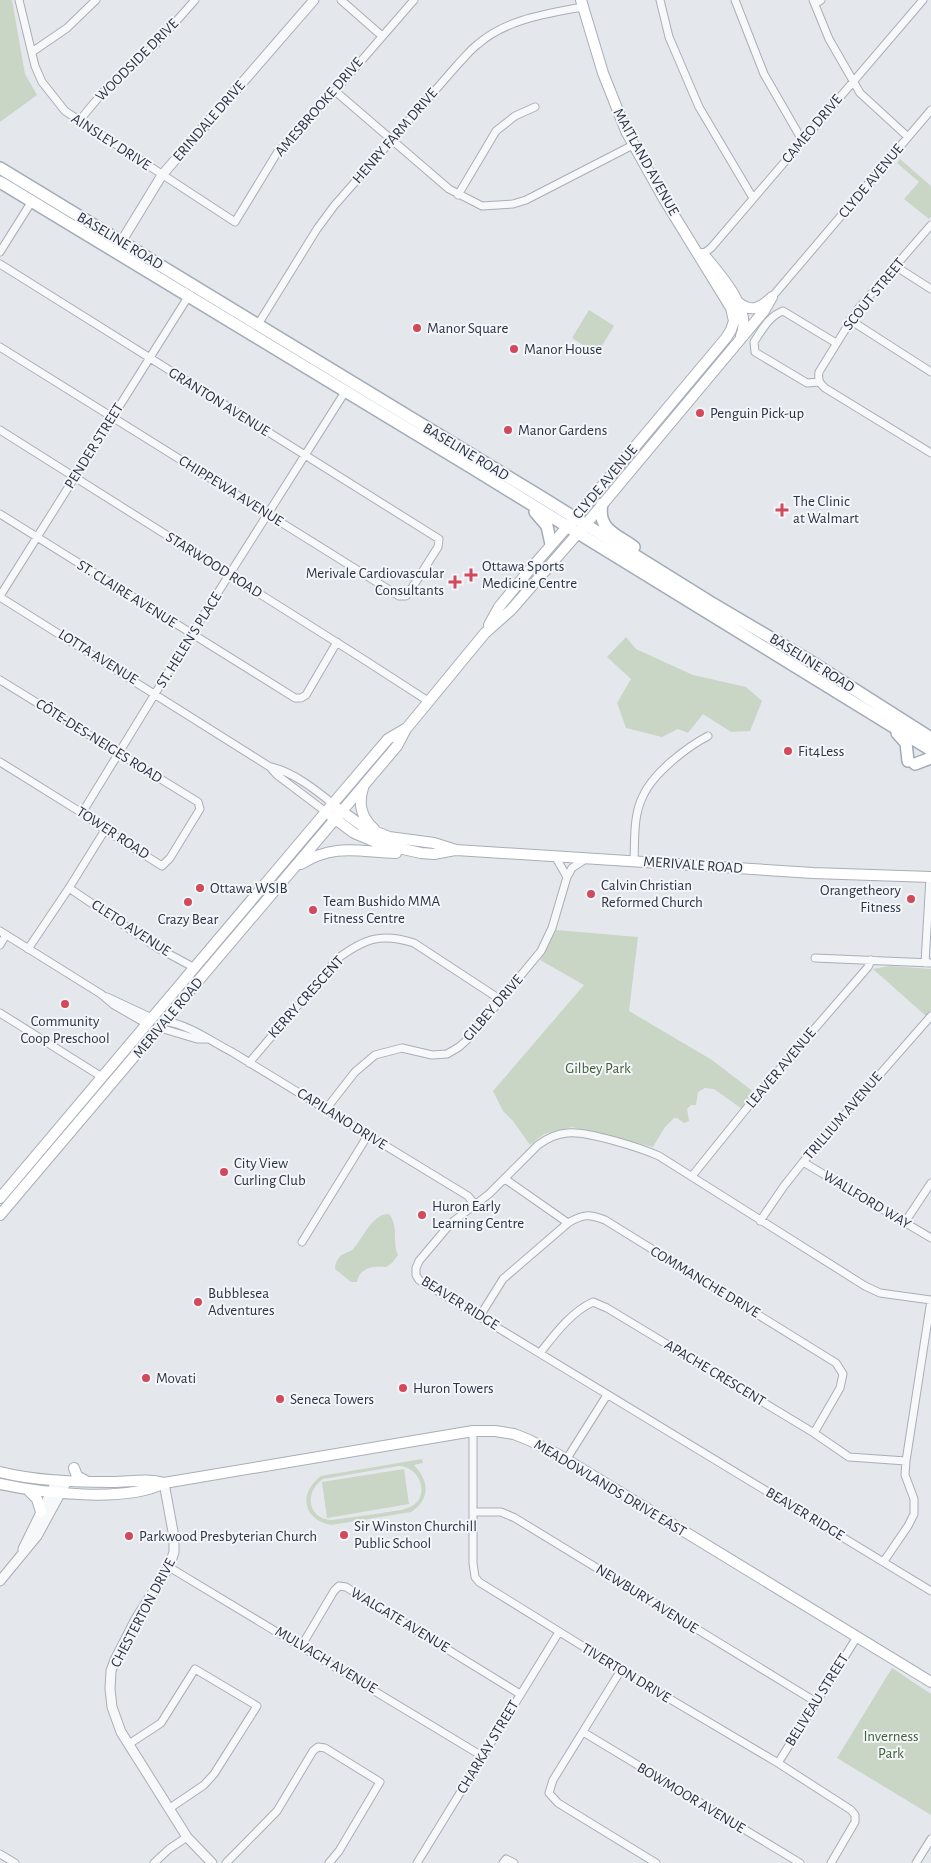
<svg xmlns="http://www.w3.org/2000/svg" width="931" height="1863" font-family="'Alegreya Sans',sans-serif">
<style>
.green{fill:#c9d6c5;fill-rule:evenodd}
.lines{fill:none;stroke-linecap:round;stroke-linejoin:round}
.minor-casing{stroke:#a9aeb7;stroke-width:9}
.tertiary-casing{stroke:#a9aeb7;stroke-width:11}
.secondary-casing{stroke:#a9aeb7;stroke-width:12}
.primary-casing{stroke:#a3abb8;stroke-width:14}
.minor{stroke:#f7f8fa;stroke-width:7}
.tertiary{stroke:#f7f8fa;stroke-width:9}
.secondary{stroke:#fff;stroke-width:10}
.primary{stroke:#fff;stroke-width:11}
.poi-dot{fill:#d1495b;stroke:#f4f6f9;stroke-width:2}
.labels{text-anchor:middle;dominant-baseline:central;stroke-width:4;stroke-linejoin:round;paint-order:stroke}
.street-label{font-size:15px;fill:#2b3445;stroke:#f4f6f9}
.poi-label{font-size:15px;fill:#2b3445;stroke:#f4f6f9;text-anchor:start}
.park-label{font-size:15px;fill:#3f6138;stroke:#f4f6f9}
</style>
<rect width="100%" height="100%" fill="#e4e7ec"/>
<path class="green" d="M0,0h12l13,74 12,21 -37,27v4z
M900,159l31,27v31l-2,2 -25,-20 15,-17 -22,-19z
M589,310l25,16 -17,28 -25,-16z
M626,637l10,12 57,26 53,12 16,14 -12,30 -19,1 -28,-18 -15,19 -10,-4 -16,8 -36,-9 -9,-25 14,-24 -24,-22z
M556,930l82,7 -9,74 83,49 43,33 -13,16 -28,-20 -9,-1 -7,4 -2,13h-5l-4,4 2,12 -5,2 -7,-5h-3l-9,9 -12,20 -81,-20 -28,7 -14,11 -17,-24 -10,-10 -10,-20 91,-106 -44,-25z
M890,966l41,3v42l-5,5 -53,-47z
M389,1214c10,12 3,28 9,41l-6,8 -6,4c-13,-1 -26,0 -29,15h-6l-16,-13c0,-4 1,-8 4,-11 3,-5 9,-5 13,-8 12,-12 19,-36 37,-36z
M422,1459l1,4 -9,2c15,16 17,34 -3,47l-80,13c-28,-5 -33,-32 -10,-49zM399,1466c22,1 32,31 11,41 -8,4 -19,4 -27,6 -17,2 -34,5 -51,7 -25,-1 -28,-28 -9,-41z
M404,1469l5,35 -82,14 -5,-36z
M892,1668l39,26v121l-94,-57z"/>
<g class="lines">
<defs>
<path id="minor" d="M19,0l16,66 7,16 23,29 170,111 42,-69 58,-62 79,-91
M341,0l41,36
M660,0l9,37 30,70 54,91
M735,0l29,74 38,66
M813,0l16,39 31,54 48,44
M815,4l6,-4
M32,52l35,-24 29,-28
M335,91l114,98 33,17 31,-2 13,-4 107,-55
M79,121l24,-29 53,-48 39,-44
M458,195l38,-64 19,-15 20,-9
M931,225l-73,84 -39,63c-1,8 0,11 6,16l106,65
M0,252l32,-51
M700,256l11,-8 212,-248
M0,264l439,275 -1,8 -28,44 -4,5h-7l-399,-249
M895,266l36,23
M772,297l159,-187
M850,320l81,52
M257,326l60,-97 17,-23 125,-143c6,-6 12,-14 19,-19 29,-25 68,-30 104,-37
M819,382l-12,1 -52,-31 -1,-10c8,-12 15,-26 29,-31l53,32
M0,430l363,229 65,42
M0,514l295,184h6l5,-3 31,-53
M0,596l188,-299
M0,597l270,170 7,8 49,37
M0,680l198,122 2,7 -30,49 -8,8 -57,-36 -23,-17 -82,-51
M271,767c22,5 45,23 62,37
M82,813l109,-178 154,-243
M555,856l12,21
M634,861c1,-21 -1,-46 9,-65 10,-23 44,-49 65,-60
M69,888l87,59 37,20
M0,931l101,63 13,11 33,19
M0,945l6,-10
M28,949l41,-61 36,-58
M815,958l116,5
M925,963l5,-86
M107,997l45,21
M0,1013l102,64
M165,1021c26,5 44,19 67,31l236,144 7,9
M160,1028l37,11h10
M249,1063l88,-104c27,-20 44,-27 77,-16l87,57
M326,1109l29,-37 20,-17 27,-7 30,7 15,-1 12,-7 10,-9 72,-87 11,-23 15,-51 5,-9 15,-10
M803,1162l128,76
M692,1176l67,-83 109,-126 3,-7
M505,1179l63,44
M760,1221l24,-35 19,-24 128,-146
M905,1222l26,-39
M302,1242l66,-107
M931,1300l-51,-7 -15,-7 -206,-130c-18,-8 -74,-26 -92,-23 -11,1 -21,6 -29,12l-49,49 -38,29 -32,38 -3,7v7l3,5 512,311
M480,1316l23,-37 65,-56c15,-9 21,-9 37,-3l231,143 7,11 -3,14 -26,45
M540,1353c15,-19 31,-41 53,-51l14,6 207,125 35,24 57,4
M473,1431v132l2,14 4,5 142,88 157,93 73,47 4,5v7l-24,41
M566,1460l41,-65
M473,1512h28l14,6 301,184
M884,1561l24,-35 6,-12v-15l-9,-24 1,-14 25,-161
M169,1567l313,189
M302,1645l32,-54 5,-5 7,1 174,107
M621,1670l-68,110 -4,13 9,10 98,60
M583,1732l217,131
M129,1744l32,-21 34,-54 62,37 -43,68 -10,11 -34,23
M778,1763l79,-126
M0,1854l15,9
M154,1863l15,-14 18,-12
M226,1863l51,-52 36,-60 5,-4 7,1 55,34 -41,69 -10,12
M417,1863l142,-231
M503,1863l3,-4 8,4
M916,1863l15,-24"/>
<path id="tertiary" d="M118,247l44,-72 152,-175
M164,1483l10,54v15l-5,15 -33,52 -21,41 -4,11 -1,18 2,18 9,25 66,105 25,26
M23,1549l34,-69
M0,1581l37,-45 30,-55"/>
<path id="secondary" d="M703,254c16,19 50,56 38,82
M739,303c12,9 20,6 31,-4
M489,625l10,-18 27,-33 56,-64 144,-172 5,-8 3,-9 -3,-13 -67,-109 -38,-68 -23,-58 -22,-73
M363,788c-5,16 -2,29 11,41
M337,808l27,19 25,10 45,6 22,7 357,23 118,4
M331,816l23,17 26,11 41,9 13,1 21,-4
M301,864c34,-21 58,-12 95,-11
M0,1198l319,-378 69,-81 17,-10
M0,1215c133,-155 265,-312 397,-469l9,-17 79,-96 26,-23 81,-93 172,-206 8,-14
M74,1468l3,8 9,5
M0,1472c36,9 76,10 113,10 17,0 34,-4 51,1
M0,1484c41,9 126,19 164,-1l309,-52h22l19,3 15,6 30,15 372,227
M29,1491l8,8 4,13"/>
<path id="primary" d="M0,168l543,330 167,104 95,56 126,80
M0,182l469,284 462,284
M602,504c-5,25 14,30 32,43
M535,512l12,14 4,18
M897,733l9,10 2,18
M915,764l16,-6"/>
</defs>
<use href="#minor" class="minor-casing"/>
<use href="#tertiary" class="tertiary-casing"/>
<use href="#secondary" class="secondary-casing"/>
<use href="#primary" class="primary-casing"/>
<use href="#minor" class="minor"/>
<use href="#tertiary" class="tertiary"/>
<use href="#secondary" class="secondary"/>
<use href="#primary" class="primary"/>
</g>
<g class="poi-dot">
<circle cx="417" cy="328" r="5"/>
<circle cx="514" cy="349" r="5"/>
<circle cx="700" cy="413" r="5"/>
<circle cx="508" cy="430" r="5"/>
<path d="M779.5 502.5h5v5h5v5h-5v5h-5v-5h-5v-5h5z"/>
<path d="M468.5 567.5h5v5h5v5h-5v5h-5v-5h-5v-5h5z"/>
<path d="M452.5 574.5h5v5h5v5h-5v5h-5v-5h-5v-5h5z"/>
<circle cx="788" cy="751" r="5"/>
<circle cx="200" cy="888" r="5"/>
<circle cx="591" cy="894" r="5"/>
<circle cx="911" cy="899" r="5"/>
<circle cx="188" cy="902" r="5"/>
<circle cx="313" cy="910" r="5"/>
<circle cx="65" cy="1004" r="5"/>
<circle cx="224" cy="1172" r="5"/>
<circle cx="422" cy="1215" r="5"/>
<circle cx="198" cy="1302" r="5"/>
<circle cx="146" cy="1378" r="5"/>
<circle cx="403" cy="1388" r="5"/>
<circle cx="280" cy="1399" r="5"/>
<circle cx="344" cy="1535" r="5"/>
<circle cx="129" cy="1536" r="5"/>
</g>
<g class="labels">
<g class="street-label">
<text transform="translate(137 60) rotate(-45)">WOODSIDE DRIVE</text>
<text transform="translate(319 107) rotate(-49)">AMESBROOKE DRIVE</text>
<text transform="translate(209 121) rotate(-49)">ERINDALE DRIVE</text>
<text transform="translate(812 129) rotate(-50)">CAMEO DRIVE</text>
<text transform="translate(395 136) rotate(-49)">HENRY FARM DRIVE</text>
<text transform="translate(111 142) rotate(33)">AINSLEY DRIVE</text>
<text transform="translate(646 162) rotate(61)">MAITLAND AVENUE</text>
<text transform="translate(871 181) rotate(-50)">CLYDE AVENUE</text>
<text transform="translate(120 241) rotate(31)">BASELINE ROAD</text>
<text transform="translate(874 294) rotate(-51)">SCOUT STREET</text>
<text transform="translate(219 402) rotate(32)">GRANTON AVENUE</text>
<text transform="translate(94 446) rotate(-58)">PENDER STREET</text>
<text transform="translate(466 452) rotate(31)">BASELINE ROAD</text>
<text transform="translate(605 482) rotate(-50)">CLYDE AVENUE</text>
<text transform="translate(231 491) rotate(32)">CHIPPEWA AVENUE</text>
<text transform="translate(214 565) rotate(32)">STARWOOD ROAD</text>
<text transform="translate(127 594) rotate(32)">ST. CLAIRE AVENUE</text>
<text transform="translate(189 640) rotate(-58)">ST. HELEN'S PLACE</text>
<text transform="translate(98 657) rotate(32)">LOTTA AVENUE</text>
<text transform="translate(812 663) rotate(32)">BASELINE ROAD</text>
<text transform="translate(99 741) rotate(32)">CÔTE-DES-NEIGES ROAD</text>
<text transform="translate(113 833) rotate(33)">TOWER ROAD</text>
<text transform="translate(693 865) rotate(4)">MERIVALE ROAD</text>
<text transform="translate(131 928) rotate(33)">CLETO AVENUE</text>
<text transform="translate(306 997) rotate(-48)">KERRY CRESCENT</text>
<text transform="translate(493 1008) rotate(-49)">GILBEY DRIVE</text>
<text transform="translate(168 1018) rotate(-50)">MERIVALE ROAD</text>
<text transform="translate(781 1068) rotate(-50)">LEAVER AVENUE</text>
<text transform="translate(843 1116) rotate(-49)">TRILLIUM AVENUE</text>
<text transform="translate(342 1119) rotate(32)">CAPILANO DRIVE</text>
<text transform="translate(867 1200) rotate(31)">WALLFORD WAY</text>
<text transform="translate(705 1282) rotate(31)">COMMANCHE DRIVE</text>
<text transform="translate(460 1303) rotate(32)">BEAVER RIDGE</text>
<text transform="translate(715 1373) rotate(31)">APACHE CRESCENT</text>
<text transform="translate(610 1488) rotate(31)">MEADOWLANDS DRIVE EAST</text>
<text transform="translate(805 1514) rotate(31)">BEAVER RIDGE</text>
<text transform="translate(647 1599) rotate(32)">NEWBURY AVENUE</text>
<text transform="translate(143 1613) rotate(-62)">CHESTERTON DRIVE</text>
<text transform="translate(400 1620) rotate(31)">WALGATE AVENUE</text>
<text transform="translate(326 1660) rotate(31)">MULVAGH AVENUE</text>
<text transform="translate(626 1673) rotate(31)">TIVERTON DRIVE</text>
<text transform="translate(817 1700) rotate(-58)">BELIVEAU STREET</text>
<text transform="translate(488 1747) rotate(-59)">CHARKAY STREET</text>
<text transform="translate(691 1798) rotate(31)">BOWMOOR AVENUE</text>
</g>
<g class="poi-label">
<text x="427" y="328">Manor Square</text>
<text x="524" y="349">Manor House</text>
<text x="710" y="413">Penguin Pick-up</text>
<text x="518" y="430">Manor Gardens</text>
<text x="793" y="501">The Clinic<tspan x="793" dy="17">at Walmart</tspan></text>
<text x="482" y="566">Ottawa Sports<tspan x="482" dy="17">Medicine Centre</tspan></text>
<text x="444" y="573" text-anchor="end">Merivale Cardiovascular<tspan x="444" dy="17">Consultants</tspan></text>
<text x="798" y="751">Fit4Less</text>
<text x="601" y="885">Calvin Christian<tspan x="601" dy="17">Reformed Church</tspan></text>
<text x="210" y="888">Ottawa WSIB</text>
<text x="901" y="890" text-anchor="end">Orangetheory<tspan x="901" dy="17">Fitness</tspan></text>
<text x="323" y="901">Team Bushido MMA<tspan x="323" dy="17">Fitness Centre</tspan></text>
<text x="188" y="919" text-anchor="middle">Crazy Bear</text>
<text x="65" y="1021" text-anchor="middle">Community<tspan x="65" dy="17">Coop Preschool</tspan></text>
<text x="234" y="1163">City View<tspan x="234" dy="17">Curling Club</tspan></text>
<text x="432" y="1206">Huron Early<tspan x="432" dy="17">Learning Centre</tspan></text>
<text x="208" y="1293">Bubblesea<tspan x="208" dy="17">Adventures</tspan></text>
<text x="156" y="1378">Movati</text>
<text x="413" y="1388">Huron Towers</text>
<text x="290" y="1399">Seneca Towers</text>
<text x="354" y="1526">Sir Winston Churchill<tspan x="354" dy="17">Public School</tspan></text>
<text x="139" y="1536">Parkwood Presbyterian Church</text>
</g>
<g class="park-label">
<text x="598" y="1068">Gilbey Park</text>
<text x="891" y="1736">Inverness<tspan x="891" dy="17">Park</tspan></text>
</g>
</g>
</svg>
